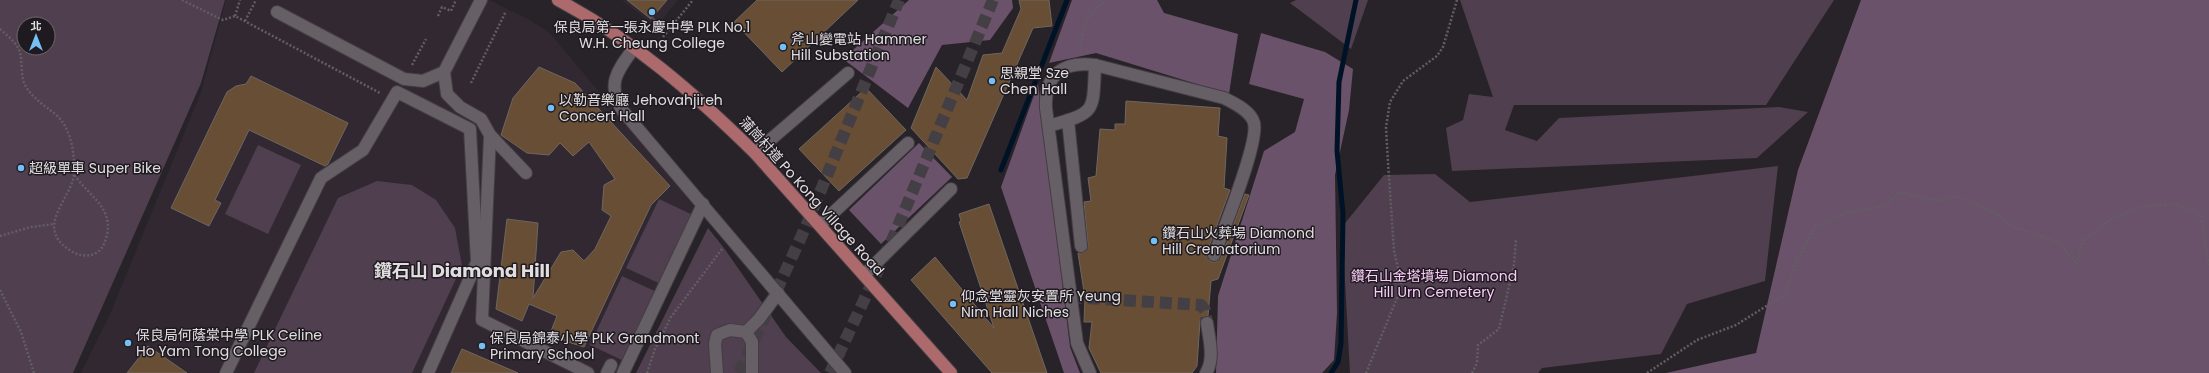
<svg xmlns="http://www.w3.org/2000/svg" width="2209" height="373" font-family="Poppins,'Noto Sans TC',sans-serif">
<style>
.built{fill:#322832}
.green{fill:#4f3f4f;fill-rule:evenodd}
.forest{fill:#6b526b}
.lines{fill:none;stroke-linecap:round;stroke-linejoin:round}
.stream{stroke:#001225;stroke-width:5}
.building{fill:#674e35;stroke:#6e6761}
.minor-tunnel{stroke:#443f44;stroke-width:12;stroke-dasharray:12 6;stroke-linecap:butt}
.highway-tunnel{stroke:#443f44;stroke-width:12;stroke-dasharray:12 6;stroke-linecap:butt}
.minor-casing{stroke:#433e43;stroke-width:14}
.major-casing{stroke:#433e43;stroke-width:14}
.path{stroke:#625e62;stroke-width:2.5;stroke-dasharray:2 2;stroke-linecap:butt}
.minor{stroke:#666066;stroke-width:12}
.major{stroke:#ac6a6c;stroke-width:12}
.poi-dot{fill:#74c0f6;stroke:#1f1a1f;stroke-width:1.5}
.labels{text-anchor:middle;stroke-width:3;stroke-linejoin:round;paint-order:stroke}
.poi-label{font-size:14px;fill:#e1dee1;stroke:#1f1a1f;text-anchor:start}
.street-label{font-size:14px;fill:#e1dee1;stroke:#1f1a1f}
.park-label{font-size:14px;fill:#fccdfc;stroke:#1f1a1f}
.district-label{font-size:18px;font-weight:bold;fill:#e1dee1;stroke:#1f1a1f}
</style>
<rect width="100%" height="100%" fill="#282328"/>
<g class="built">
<path d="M226,0h263l39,19 22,14 144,173 5,12 -73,155h-545l30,-61 90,-220z"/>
<path d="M622,0h56l-22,27z"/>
</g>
<g class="green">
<path d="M0,0h225l-24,83 -128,290h-73zM24,24h24v24h-24z"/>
<path d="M1296,0h72l-17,49 -61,-46z"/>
<path d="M1460,0h374l-68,105h-252l-9,25 32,11 22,-23 220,-11 29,5 -51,46 -305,13 -6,-43 17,-8 6,-26 24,3z"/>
<path d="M258,145l43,20 -33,69 -43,-20z"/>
<path d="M1778,166l-13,115 -78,23 -26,50 -119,14 -4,5h-188l-8,-146 42,-52 51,-1 35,28z"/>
<path d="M377,181l35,4 24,15 19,28 7,38 -50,107h-158l84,-175z"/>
<path d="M659,199l36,17 -32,69 -37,-17z"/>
<path d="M708,228l16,20 62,89 35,36h-185z"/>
<path d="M622,276l37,17 -33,69 -36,-17z"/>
</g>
<g class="forest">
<path d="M909,0h103l1,8 -23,32 -48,5 -34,63 -65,-49z"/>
<path d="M1072,0h85l7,13 74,21 -9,60 -133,-41 -47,10z"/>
<path d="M1861,0h348v373h-543l90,-20 42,-183z"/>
<path d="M1261,33l64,19 28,17 -4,41 -14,65 2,138 -3,47 -12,13h-106l2,-77 46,-145 31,-19 9,-33 -55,-15z"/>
<path d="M1038,84l32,263 10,26h-16l-63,-186z"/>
<path d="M919,143l33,34 -71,67 -32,-34z"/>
</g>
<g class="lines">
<g class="stream">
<path d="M1001,170l66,-170"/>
<path d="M1331,373l7,-11 3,-19 2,-129 -6,-63 2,-69 17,-82"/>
</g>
</g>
<g class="building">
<path d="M627,0h40l-16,19z"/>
<path d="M757,0h101l-76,72 -48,-50z"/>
<path d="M1019,0h30l3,26 -19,2 -66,150 -9,1 -47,-51 25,-61 31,33 16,-45 19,-2 19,-44z"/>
<path d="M539,67l36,16 95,103 -19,19 -67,142 -35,-11 8,-20 -28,-12 -7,17 -26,-12 11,-90 31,4 -5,75 28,-46 12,-2 11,11 11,-12 16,-33 -9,-6 2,-25 11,-6 -26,-37 -16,14 -13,-13 -11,12 -22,-2 -26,-18 12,-37z"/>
<path d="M251,76l97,47 -20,41 -3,2 -76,-36 -34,70 6,3 -12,23 -38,-18 56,-116 9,-6 10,-2z"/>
<path d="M866,88l40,42 -67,61 -40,-42z"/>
<path d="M1126,101l94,7 -2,28 9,2 -3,50 6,2 -23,62v5l4,5h5l5,-4 24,-64 4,1 -31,84 -7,2 -3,35 -5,1 -3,4 -3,45 -5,7h-91l-12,-25 3,-26h-8l1,-24 -7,-45 7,-1 3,-6 -4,-44 7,-1 -3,-23 8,-2 4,-47 15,1v-6h10z"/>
<path d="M989,204l58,169h-55l-81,-93 24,-23 59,71 -35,-106 2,-1 -2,-7z"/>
<path d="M148,346l39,27h-60z"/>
<path d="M462,349l56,24h-67z"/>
</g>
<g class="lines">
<path class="minor-tunnel" d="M1070,297l131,8 4,5 2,13"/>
<g class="highway-tunnel">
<path d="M739,373l68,-149 92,-224"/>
<path d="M830,373l63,-135 100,-238"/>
</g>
<g class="minor-casing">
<g id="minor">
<path d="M277,12l127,67 19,2 21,-9 37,-72"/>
<path d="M634,48c-16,22 -28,35 -12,62l223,263"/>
<path d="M444,72l3,22 13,13 21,12 9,16 36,38"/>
<path d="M1068,120l13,126"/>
<path d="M1049,126c47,-14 44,-12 46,-61"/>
<path d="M490,135l-8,185 106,53"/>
<path d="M755,153l93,-80"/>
<path d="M820,225l88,-82"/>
<path d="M864,275l87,-86"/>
<path d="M746,332l13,-13 19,-26"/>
<path d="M226,373l95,-195 42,-28 34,-58 73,37 7,133 -49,111"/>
<path d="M607,373l4,-8"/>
<path d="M623,373l80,-169"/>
<path d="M717,373l-2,-29 2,-9 13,-5 16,2 6,10v31"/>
<path d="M1090,373l-13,-30 -31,-235c-2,-34 18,-47 49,-43l129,33c10,5 27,13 30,25 5,20 -31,108 -40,132"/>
<path d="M1206,373c9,-15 3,-34 1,-50"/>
</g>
</g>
<g class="major-casing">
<path id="major" d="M558,0c74,39 137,94 197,153l196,220"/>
</g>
<g class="path">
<path d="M182,0l41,20 12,-4 145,77"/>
<path d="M235,16l5,-16"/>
<path d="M438,16l4,-9 9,4 5,-11"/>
<path d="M653,19l15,11"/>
<path d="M245,21l11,-21"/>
<path d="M0,29c9,8 20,16 21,29 1,8 0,19 4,27 7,13 19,20 30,29 16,13 20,39 19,59 -1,25 -40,52 -6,76 8,6 19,9 28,4 7,-4 9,-11 11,-18 6,-29 -20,-40 -33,-61"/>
<path d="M663,37l30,-37"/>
<path d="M1080,52c5,-31 3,-32 27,-52"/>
<path d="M412,65l14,-26"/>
<path d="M471,83l35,-72"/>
<path d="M0,236l31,-9 24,-3"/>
<path d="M0,290l21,42 13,41"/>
<path d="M647,373l8,-24 16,-32 51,-68"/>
<path d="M1366,373l34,-82 1,-10 -7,-30 -6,-89 -2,-35 4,-25 13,-21 34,-25 6,-9 14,-47"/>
<path d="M1472,373l5,-10 1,-18 21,-16 15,-64 2,-26"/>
<path d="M1647,373l50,-33 39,-15 48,-30 13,-34 17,-33 33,-16 40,-6 11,-14 41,9 17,-5 40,17 18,14 44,15 19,22 5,-23 28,-21 31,-14 35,-2 25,11 8,52"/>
</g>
<use href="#minor" class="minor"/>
<use href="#major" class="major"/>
</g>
<g class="poi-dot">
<circle cx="652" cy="12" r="4"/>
<circle cx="783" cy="47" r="4"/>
<circle cx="992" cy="81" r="4"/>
<circle cx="551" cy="108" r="4"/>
<circle cx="21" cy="168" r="4"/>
<circle cx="1154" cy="241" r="4"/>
<circle cx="953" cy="304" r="4"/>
<circle cx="128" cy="343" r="4"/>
<circle cx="482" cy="346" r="4"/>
</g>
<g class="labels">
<g class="poi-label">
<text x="652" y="32" text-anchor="middle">保良局第一張永慶中學 PLK No.1<tspan x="652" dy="16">W.H. Cheung College</tspan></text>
<text x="791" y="44">斧山變電站 Hammer<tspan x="791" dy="16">Hill Substation</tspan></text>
<text x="1000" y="78">思親堂 Sze<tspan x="1000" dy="16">Chen Hall</tspan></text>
<text x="559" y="105">以勒音樂廳 Jehovahjireh<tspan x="559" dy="16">Concert Hall</tspan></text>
<text x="29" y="173">超級單車 Super Bike</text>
<text x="1162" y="238">鑽石山火葬場 Diamond<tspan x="1162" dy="16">Hill Crematorium</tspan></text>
<text x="961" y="301">仰念堂靈灰安置所 Yeung<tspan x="961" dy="16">Nim Hall Niches</tspan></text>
<text x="136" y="340">保良局何蔭棠中學 PLK Celine<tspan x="136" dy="16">Ho Yam Tong College</tspan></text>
<text x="490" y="343">保良局錦泰小學 PLK Grandmont<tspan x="490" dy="16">Primary School</tspan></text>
</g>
<g class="street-label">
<text transform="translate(812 196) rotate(48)" y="5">蒲崗村道 Po Kong Village Road</text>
</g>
<g class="park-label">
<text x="1434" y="281">鑽石山金塔墳場 Diamond<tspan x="1434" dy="16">Hill Urn Cemetery</tspan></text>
</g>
<g class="district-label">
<text x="462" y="277">鑽石山 Diamond Hill</text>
</g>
</g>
<g transform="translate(36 36)"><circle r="19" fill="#1f1a1f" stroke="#6d686d"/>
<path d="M0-3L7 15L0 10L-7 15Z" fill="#74c0f6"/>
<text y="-6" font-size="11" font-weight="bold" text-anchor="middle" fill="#e1dee1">北</text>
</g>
</svg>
